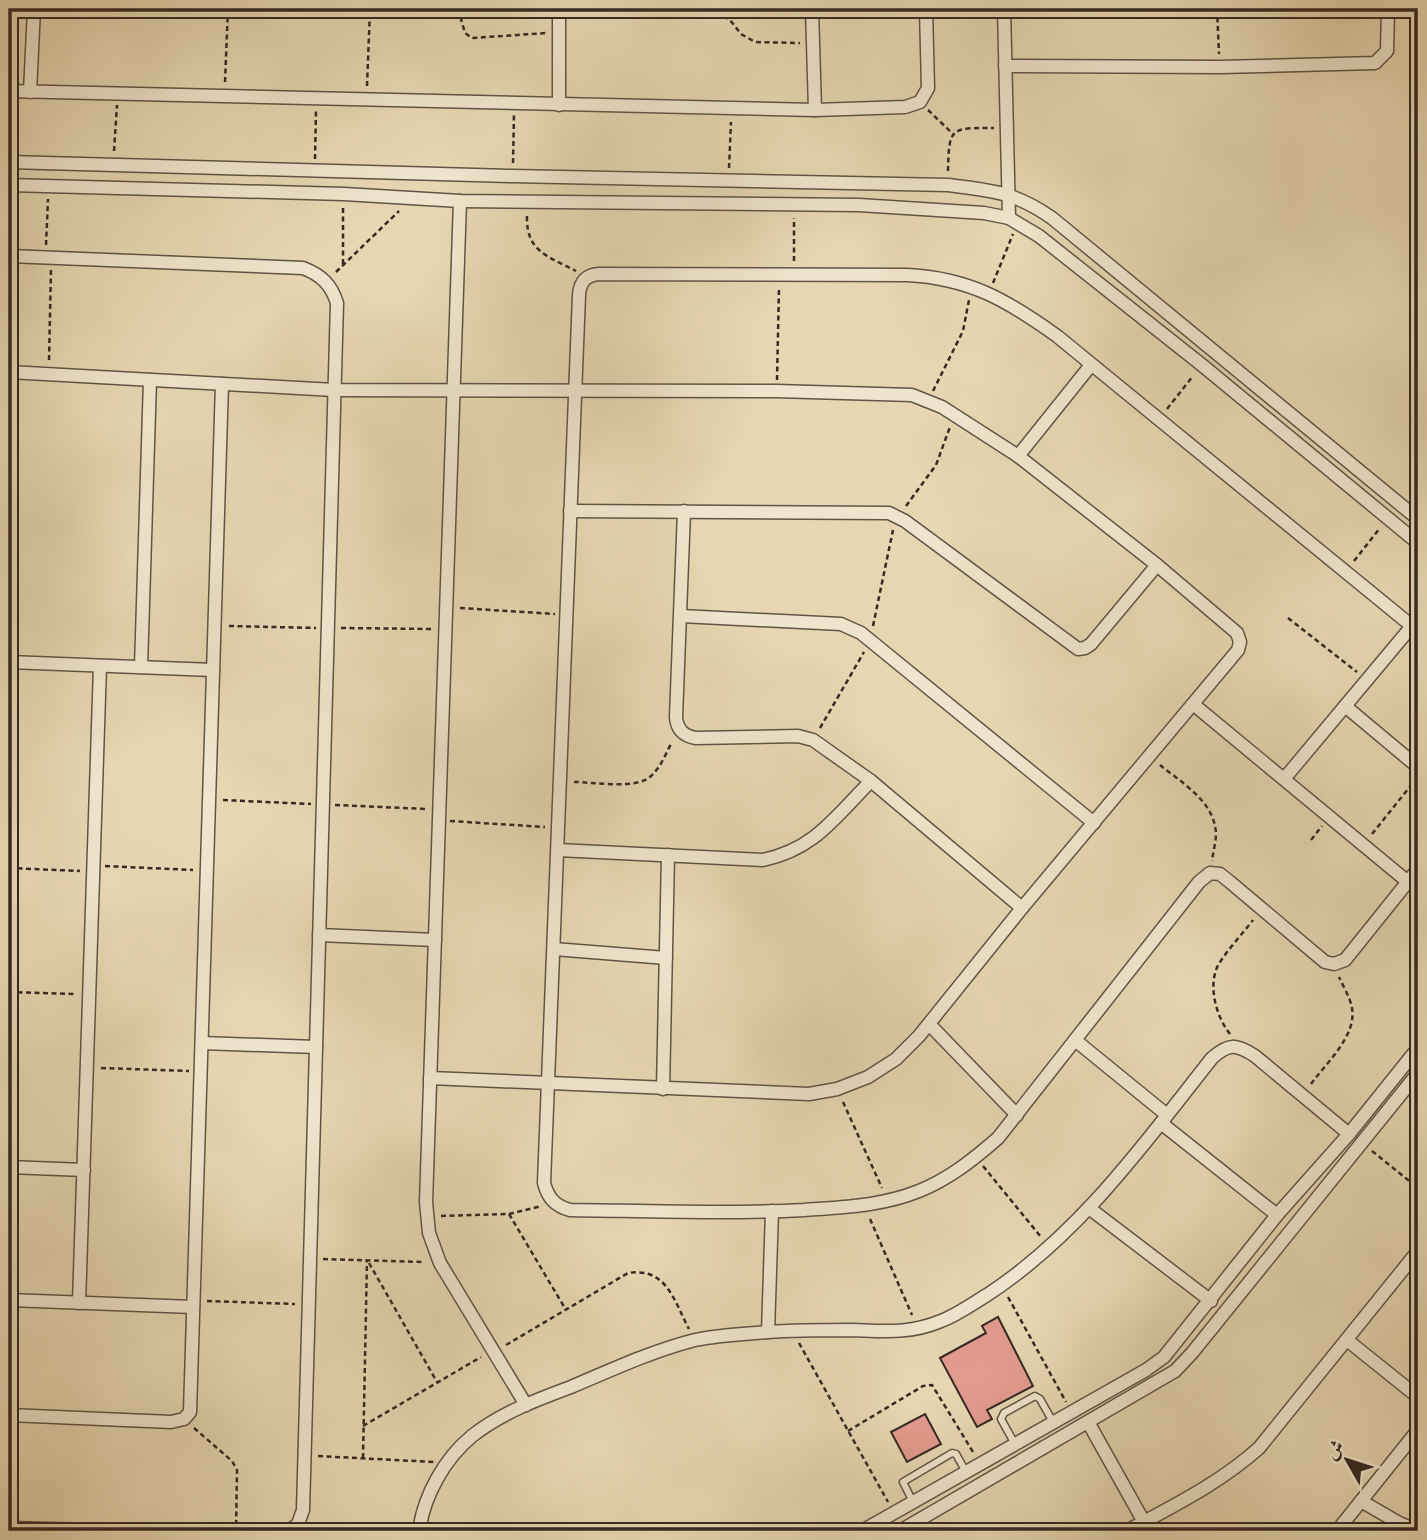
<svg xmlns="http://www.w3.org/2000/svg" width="1427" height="1540" font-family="'Sorts Mill Goudy',Amiri,serif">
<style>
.building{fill:#e29b8d;stroke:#342a22;stroke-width:2}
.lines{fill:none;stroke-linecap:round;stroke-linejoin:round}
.service-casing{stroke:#605546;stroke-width:9}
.minor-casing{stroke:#605546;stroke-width:15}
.path{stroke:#342a22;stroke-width:2.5;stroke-dasharray:5 3.5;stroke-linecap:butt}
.service{stroke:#efe5cc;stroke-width:6}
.minor{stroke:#efe5cc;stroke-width:12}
</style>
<rect width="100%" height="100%" fill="#e6d7b1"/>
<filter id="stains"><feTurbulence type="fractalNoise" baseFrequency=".00286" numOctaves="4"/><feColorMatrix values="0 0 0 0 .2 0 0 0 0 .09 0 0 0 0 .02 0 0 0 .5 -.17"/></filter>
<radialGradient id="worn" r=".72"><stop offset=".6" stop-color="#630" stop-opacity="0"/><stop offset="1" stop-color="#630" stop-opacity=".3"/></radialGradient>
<g class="building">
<path d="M998,1317l35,69 -46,24 5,9 -15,8 -37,-69 46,-25 -4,-7z"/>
<path d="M925,1414l16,30 -34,18 -16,-30z"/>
</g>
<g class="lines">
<g class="service-casing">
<g id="service">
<path d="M1015,1444l-14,-25 3,-6 31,-17 5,3 13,23"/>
<path d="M913,1502l-10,-20 49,-29 4,1 10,18"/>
</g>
</g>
<g class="minor-casing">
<g id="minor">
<path d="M559,9v96"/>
<path d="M812,9l3,101"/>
<path d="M1004,9l5,209"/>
<path d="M1005,66l215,1 155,-4 12,-12 1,-42"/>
<path d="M9,91l806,19 90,-3 15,-5 8,-14 -2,-79"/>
<path d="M30,92l4,-83"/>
<path d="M9,162l503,14 436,9c44,6 65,6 104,33l366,301"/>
<path d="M9,185l335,9 116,7 399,4 125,8 25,5 30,18 163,129 216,178"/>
<path d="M460,201l-34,1001 3,31 11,30 86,142"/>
<path d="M9,256l294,12c18,7 28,16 34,35l-34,1207 -5,14 -9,7"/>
<path d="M9,372l325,18 442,1 136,4 30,12 76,49 139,109 80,68 3,9 -2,8 -216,258 -103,128 -23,23 -28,18 -31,12 -28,5 -379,-16"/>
<path d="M1018,456l73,-91"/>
<path d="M570,511l319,2 16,8 173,128 7,-1 6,-4 66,-79"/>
<path d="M684,511l-8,206c1,13 8,19 20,21l102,-2 15,4 58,41 151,127"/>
<path d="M681,616l160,8 20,9 233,190"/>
<path d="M1418,631l-361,-295c-50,-36 -88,-58 -150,-61l-308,-1c-13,1 -19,8 -20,21l-35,888c4,15 11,23 26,27 78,1 156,4 234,0 40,-3 78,-4 115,-19 30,-12 55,-32 79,-53l201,-256 11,-9 10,1 10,8 95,80 9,2 11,-4 73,-91"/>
<path d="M9,662l204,8"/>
<path d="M141,667l9,-287"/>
<path d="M1193,704l215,178"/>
<path d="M1345,706l73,61"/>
<path d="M1284,779l128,-153"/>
<path d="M558,850l205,10c52,-11 72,-43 108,-79"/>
<path d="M319,935l116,5"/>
<path d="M554,949l112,9"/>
<path d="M929,1024l88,91"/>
<path d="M1075,1040l92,75"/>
<path d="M202,1043l114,4"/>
<path d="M663,1089l5,-234"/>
<path d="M1161,1123l116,92"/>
<path d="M9,1167l75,3"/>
<path d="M1089,1208l122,93"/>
<path d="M9,1300l184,7"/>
<path d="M79,1303l21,-637"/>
<path d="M768,1332l4,-121"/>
<path d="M1347,1340l71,57"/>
<path d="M9,1415l162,7 13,-3 6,-7 32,-1028"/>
<path d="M1088,1422l56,100"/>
<path d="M1361,1501l38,22 19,8"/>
<path d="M9,1528l126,3"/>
<path d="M419,1531c5,-35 25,-72 53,-95 29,-23 64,-36 99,-49 40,-17 81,-36 124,-47 23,-5 49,-6 73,-8 28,-2 57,-2 85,-2 32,1 57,4 88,-9 16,-6 31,-17 46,-26 92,-60 158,-152 225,-237 17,-15 24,-14 43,-2l94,78"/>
<path d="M862,1531l284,-161 18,-13 113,-142 72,-81 69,-86"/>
<path d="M900,1531l275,-160 17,-18 226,-280"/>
<path d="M1127,1531c46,-25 93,-48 132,-83l159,-197"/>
<path d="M1337,1531l81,-101"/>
</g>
</g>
<g class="path">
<path d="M458,9l7,24 7,5 75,-5"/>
<path d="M623,9l89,1 18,10 11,14 14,8 45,1"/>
<path d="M1217,9l2,45"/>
<path d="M225,82l3,-73"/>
<path d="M367,86l3,-77"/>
<path d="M928,110l25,24"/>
<path d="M114,151l3,-46"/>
<path d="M315,159l1,-49"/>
<path d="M513,163l1,-49"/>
<path d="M729,168l2,-46"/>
<path d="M948,171c1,-44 2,-43 46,-43"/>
<path d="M527,216c-1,36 21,40 49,55"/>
<path d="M46,245l2,-46"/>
<path d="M794,261v-43"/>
<path d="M343,264v-57"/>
<path d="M336,272l63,-61"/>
<path d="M993,283l20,-49"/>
<path d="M49,360l2,-91"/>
<path d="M777,380l2,-92"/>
<path d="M933,391l30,-60 6,-31"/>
<path d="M1167,409l26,-33"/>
<path d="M906,506l30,-41 14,-38"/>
<path d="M1354,561l26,-33"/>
<path d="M460,608l95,6"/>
<path d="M1288,618l69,54"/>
<path d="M229,626l87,2"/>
<path d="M873,626l20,-96"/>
<path d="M341,628l91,1"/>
<path d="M820,728l44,-76"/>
<path d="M1160,765c22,18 54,36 56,68 0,9 -3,19 -4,28"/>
<path d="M574,782c20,0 63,8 77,-6 10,-9 15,-23 21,-34"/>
<path d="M223,800l88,4"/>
<path d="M335,805l91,4"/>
<path d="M450,821l95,6"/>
<path d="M1372,834l44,-55"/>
<path d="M1311,840l11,-14"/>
<path d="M105,866l88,4"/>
<path d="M9,868l71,3"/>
<path d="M9,992l67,2"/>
<path d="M1230,1034c-13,-16 -21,-44 -14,-64 4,-12 28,-38 37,-50"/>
<path d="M101,1068l88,3"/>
<path d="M1311,1084c15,-21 46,-48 41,-76 -2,-11 -9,-22 -13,-31"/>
<path d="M843,1102l39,86"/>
<path d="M1372,1151l46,37"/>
<path d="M983,1166l58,71"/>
<path d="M509,1214l57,96"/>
<path d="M441,1216l68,-2 33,-8"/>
<path d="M870,1219l42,96"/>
<path d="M323,1259l102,3"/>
<path d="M369,1263l68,119"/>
<path d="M1008,1297l58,105"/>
<path d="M207,1301l88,3"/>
<path d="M799,1343l89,159"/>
<path d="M506,1345l122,-72c39,-6 46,28 61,56"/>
<path d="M363,1426l118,-69"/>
<path d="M194,1428l38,33 5,9 -1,61"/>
<path d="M848,1431l75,-45 9,-1 41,67"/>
<path d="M318,1456l116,6"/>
<path d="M363,1458l4,-198"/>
</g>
<use href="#service" class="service"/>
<use href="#minor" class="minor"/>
</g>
<rect width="1427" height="1540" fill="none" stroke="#e6d7b1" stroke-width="35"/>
<rect x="10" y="10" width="1406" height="1519" fill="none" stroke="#342a22" stroke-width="3.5"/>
<rect x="18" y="18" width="1392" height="1505" fill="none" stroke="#342a22" stroke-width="2"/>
<g transform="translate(1347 1460) rotate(309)" stroke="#efe5cc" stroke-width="5" paint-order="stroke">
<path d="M0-5L12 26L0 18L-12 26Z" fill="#342a22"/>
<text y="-10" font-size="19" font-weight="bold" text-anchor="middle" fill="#342a22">ش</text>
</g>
<rect width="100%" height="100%" filter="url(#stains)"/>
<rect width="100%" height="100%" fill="url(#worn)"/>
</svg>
